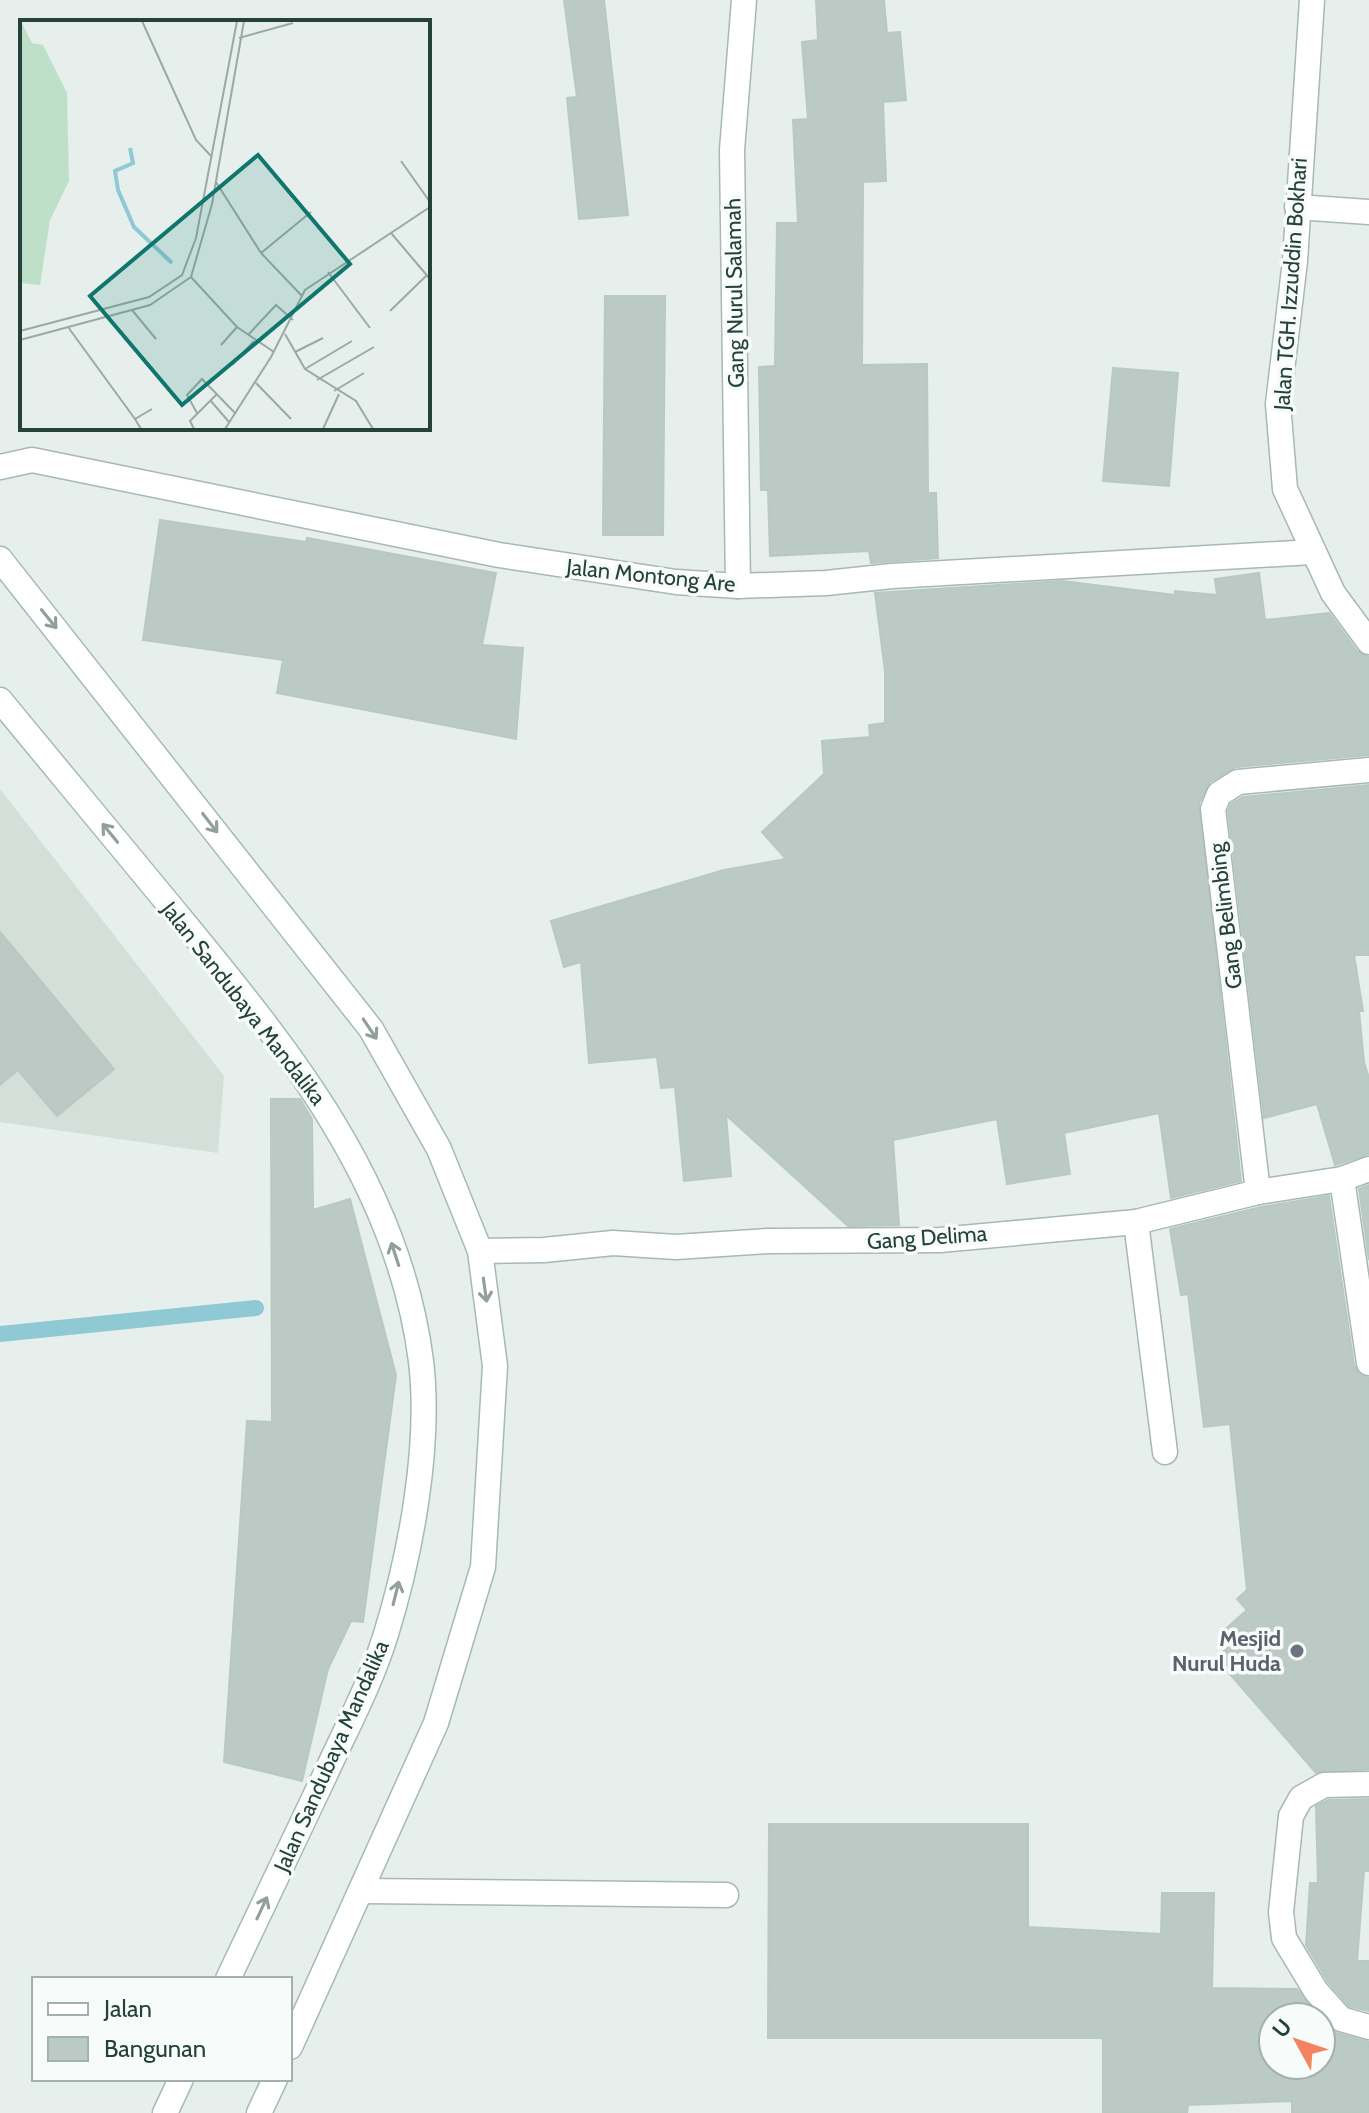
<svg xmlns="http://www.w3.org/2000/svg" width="1369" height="2113" font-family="Cabin,sans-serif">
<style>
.built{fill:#d4dfda}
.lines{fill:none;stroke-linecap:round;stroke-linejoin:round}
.stream{stroke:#8ec9d4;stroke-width:16}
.building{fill:#bbcac4;stroke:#b8c9c2;stroke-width:2}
.service-casing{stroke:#a8b8b2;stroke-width:27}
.minor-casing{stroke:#a8b8b2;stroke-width:27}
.tertiary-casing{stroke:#a8b8b2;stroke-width:27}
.secondary-casing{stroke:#a4bbb3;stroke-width:27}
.service{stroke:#fff;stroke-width:24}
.minor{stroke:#fff;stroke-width:24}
.tertiary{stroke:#fff;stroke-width:24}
.secondary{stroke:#fff;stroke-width:24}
.oneway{stroke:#92a09c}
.worship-dot{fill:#6b7280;stroke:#f7fbf9;stroke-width:3}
.labels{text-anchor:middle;stroke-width:7;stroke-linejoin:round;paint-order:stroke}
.street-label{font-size:22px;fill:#24423a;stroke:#f7fbf9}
.worship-label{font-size:22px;font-weight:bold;fill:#5b616d;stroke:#f7fbf9;text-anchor:end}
.inset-river{fill:none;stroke:#8ec9d4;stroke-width:4}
.inset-road{fill:none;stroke:#98aaa4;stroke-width:2}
.view{fill:#0f766e;fill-opacity:0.15;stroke:#0f766e;stroke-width:4}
.inset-edge{fill:none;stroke:#24423a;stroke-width:4}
</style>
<rect width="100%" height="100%" fill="#e6efeb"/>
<path class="built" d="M0,789l224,287 -6,77 -218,-31z"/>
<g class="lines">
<path class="stream" d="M0,1334l256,-26"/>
</g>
<g class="building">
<path d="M564,0h40l24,215 -49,4 -12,-121 10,-1z"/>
<path d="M816,0h68l3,33 13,-1 6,68 -23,2 3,79 -23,1 -1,183 65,-1 1,129h8l2,65 -67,5 -2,-12 -99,5 -2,-66h-7l-2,-123 16,-1 2,-143h21l-5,-103 15,-1 -6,-77 16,-2z"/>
<path d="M605,296h60l-2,239h-60z"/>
<path d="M1113,368l65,5 -9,113 -66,-5z"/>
<path d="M160,520l146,22 1,-4 189,35 -14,72 41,3 -7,91 -239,-46 6,-33 -140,-20z"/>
<path d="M1259,573l6,47 64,-7 28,38 12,6v98l-133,12 -26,15 -11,21 42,378 -70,17 -12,-85 -95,20 6,41 -63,10 -10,-65 -104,21 6,85 -51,1 -122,-111 5,61 -47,5 -9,-94 -14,1 -4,-31 -68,6 -8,-101 -17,5 -13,-46 173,-51 62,-11 -24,-27 62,-58 -2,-33 48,-4 -1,-12 16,-2v-52l-10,-78 187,-12 113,14v-4l42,4 -2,-16z"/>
<path d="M1369,785v170h-15l9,56h-4l5,51 5,16v76l-34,11 -18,-61 -53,14 -36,-307 3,-7 12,-7z"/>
<path d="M0,932l114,137 -57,47 -39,-46 -18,15z"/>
<path d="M271,1099h29l12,20 1,91 37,-11 46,176 -33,247 -12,-1 -23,48 -26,112 -78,-19 23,-341 25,1z"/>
<path d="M1369,1185v75l-10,-71z"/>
<path d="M1329,1196l25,169 4,8 11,5v391l-53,4 -100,-115 17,-15 -11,-11 25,-22 -10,-11 10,-9 -17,-166 -26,3 -16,-133 -7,1 -11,-66 91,-22z"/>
<path d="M1369,1799v72h-5l-7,90h12v50l-20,-5 -21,-24 -22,-37 4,-62h8l-2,-77 12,-6z"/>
<path d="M769,1824h259v103l133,7 1,-41h52l-2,95 85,1 22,28h-46v48h48v-46l15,14 33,9v71h-77v-12l-104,4 -1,8h-84v-75h-335z"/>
</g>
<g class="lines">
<g class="service-casing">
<path id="service" d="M363,1891l363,4"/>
</g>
<g class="minor-casing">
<g id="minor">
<path d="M1297,207l72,5"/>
<path d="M0,467l32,-7 467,95 177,27 62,4 88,-3 66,-7 421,-24"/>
<path d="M738,586l-6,-436 12,-150"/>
<path d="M1342,1179l27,184"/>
<path d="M1258,1192l-45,-383 6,-15 19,-12 131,-12"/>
<path d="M1136,1222l29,230"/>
<path d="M480,1251l64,-1 69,-7 63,4 92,-6 172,-1 196,-18 122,-30 84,-13 27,-10"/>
<path d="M1369,1784l-45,1 -23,13 -10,18 -10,96 3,26 32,53 25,28 28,8"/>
</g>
</g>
<g class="tertiary-casing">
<path id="tertiary" d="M1312,0l-17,261 -17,143 7,85 48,104 36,49"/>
</g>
<g class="secondary-casing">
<g id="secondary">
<path d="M0,559l371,470 68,120 41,102 15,115 -12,201 -47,156 -146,324"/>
<path d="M0,700c59,71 117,142 176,213 111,135 222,268 245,448 10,84 -10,192 -35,273 -15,49 -40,95 -61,141 -32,68 -65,136 -97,204"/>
<path d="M165,2113l16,-34"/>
<path d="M259,2113l16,-34"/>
</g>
</g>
<use href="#service" class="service"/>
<use href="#minor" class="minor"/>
<use href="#tertiary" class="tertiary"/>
<use href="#secondary" class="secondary"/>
</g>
<defs><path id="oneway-shaft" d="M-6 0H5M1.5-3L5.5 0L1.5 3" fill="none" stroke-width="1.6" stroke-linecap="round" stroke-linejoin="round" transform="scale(2)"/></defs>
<g class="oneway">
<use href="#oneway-shaft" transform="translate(49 619) rotate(51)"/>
<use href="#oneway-shaft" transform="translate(210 823) rotate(52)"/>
<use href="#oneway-shaft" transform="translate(110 833) rotate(-129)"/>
<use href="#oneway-shaft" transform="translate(370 1029) rotate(56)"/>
<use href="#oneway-shaft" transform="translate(395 1254) rotate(-108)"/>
<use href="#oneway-shaft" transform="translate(485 1290) rotate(82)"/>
<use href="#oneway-shaft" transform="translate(396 1593) rotate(-76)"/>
<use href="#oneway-shaft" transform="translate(262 1908) rotate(-65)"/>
</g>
<circle class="worship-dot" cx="1297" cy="1651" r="8"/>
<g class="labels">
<g class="street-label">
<text transform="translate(1290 284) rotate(-86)" y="8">Jalan TGH. Izzuddin Bokhari</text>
<text transform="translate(734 293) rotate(-91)" y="8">Gang Nurul Salamah</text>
<text transform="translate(651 575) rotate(6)" y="8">Jalan Montong Are</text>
<text transform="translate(1225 916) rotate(-97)" y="8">Gang Belimbing</text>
<text transform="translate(244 1003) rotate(52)" y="8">Jalan Sandubaya Mandalika</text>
<text transform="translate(927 1237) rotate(-4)" y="8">Gang Delima</text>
<text transform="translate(331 1756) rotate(-66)" y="8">Jalan Sandubaya Mandalika</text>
</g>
<g class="worship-label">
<text x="1281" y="1646">Mesjid<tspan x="1281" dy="25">Nurul Huda</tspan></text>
</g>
</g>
<g transform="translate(20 20)">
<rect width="410" height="410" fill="#e6efeb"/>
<path d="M1,1l11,22 11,2 24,48 2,88 -19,39 -10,65 -20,-2z" fill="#bfe0c8"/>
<path class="inset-river" d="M110,128l3,15 -18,8 3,19 16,37 38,36"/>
<path class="inset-road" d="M122,1l54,119 15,16M219,18l54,-15M381,141l29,41M196,162l45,71 41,43M371,213l39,46M241,233l50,-41M308,252l42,56M171,257l46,50 37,25M112,290l24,29M370,291l37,-36M48,307l67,92M0,311l129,-34 33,-22 14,-37 41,-217M265,314l20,35 51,32 17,28M228,315l28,-30 17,15M0,320l130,-35 41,-28 21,-73 32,-183M201,325l16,-18M275,332l28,-14M212,345l22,-24M285,349l47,-28M297,360l57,-33M236,363l35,36M314,371l30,-18M190,380l19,22M177,393l-10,-18 15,-16 34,35M121,409l-6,-10 17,-10M174,409l-4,-8 27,-27M205,409l46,-72 34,-67 125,-83M303,409l16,-35"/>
<path class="view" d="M238,135l92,109 -168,141 -92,-109z"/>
<rect width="410" height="410" class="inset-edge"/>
</g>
<rect x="32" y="1977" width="260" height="104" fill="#f7fbf9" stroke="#a3b1ad" stroke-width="2"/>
<rect x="48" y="2003" width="40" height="12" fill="#ffffff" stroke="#a3b1ad" stroke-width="2"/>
<text x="104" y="2017" font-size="24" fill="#24423a">Jalan</text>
<rect x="48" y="2037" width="40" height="24" fill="#bbcac4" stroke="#a3b1ad" stroke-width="2"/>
<text x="104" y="2057" font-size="24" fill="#24423a">Bangunan</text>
<g transform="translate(1297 2041) rotate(310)"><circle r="38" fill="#f7fbf9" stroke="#a3b1ad" stroke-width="2"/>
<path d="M0-6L14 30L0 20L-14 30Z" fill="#f4845f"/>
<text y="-12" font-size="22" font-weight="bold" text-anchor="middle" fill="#24423a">U</text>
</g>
</svg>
